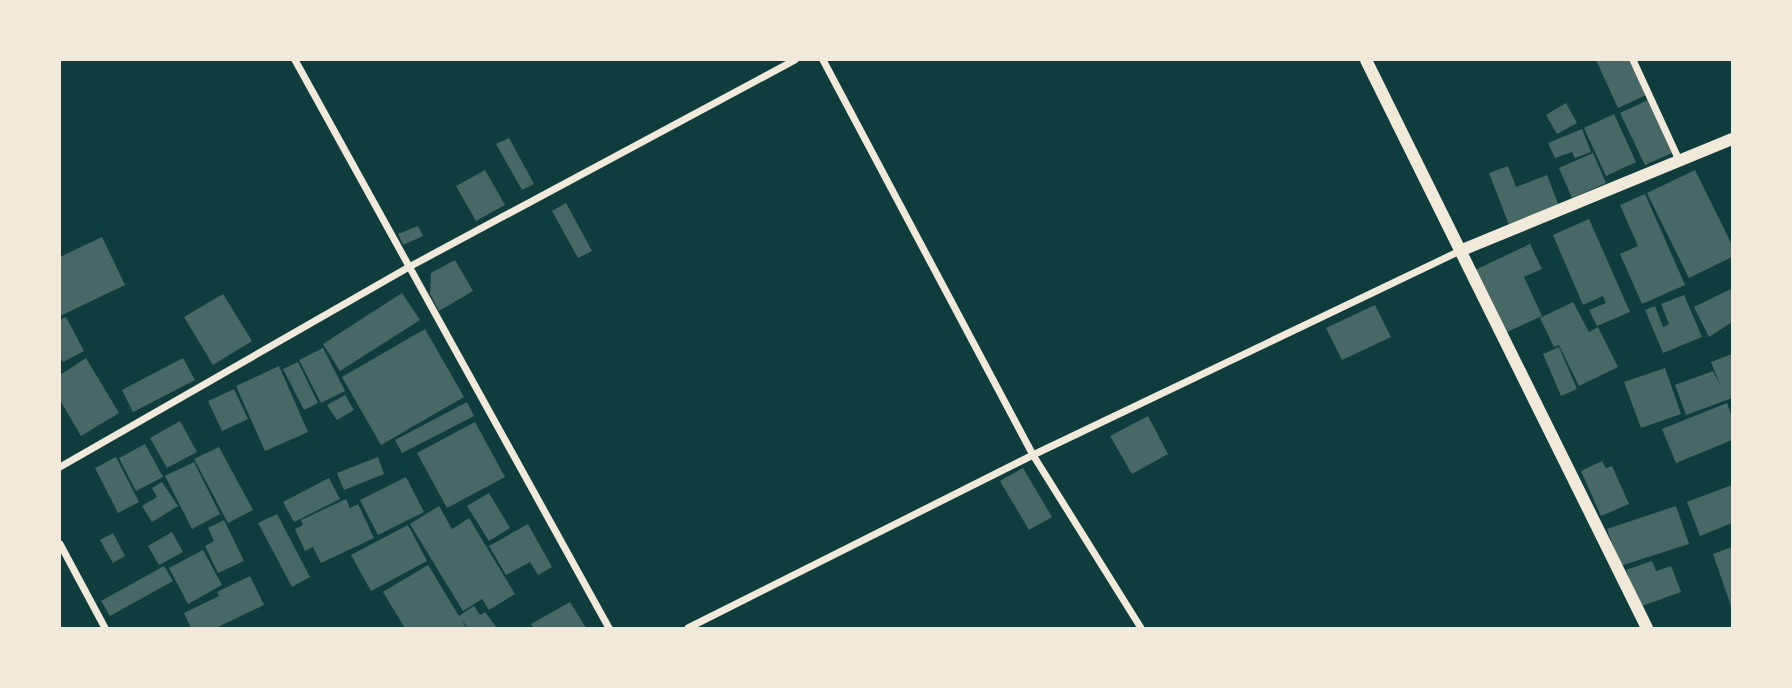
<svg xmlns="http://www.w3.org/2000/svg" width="1792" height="688" font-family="'Golos Text',sans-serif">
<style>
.building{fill:#486865}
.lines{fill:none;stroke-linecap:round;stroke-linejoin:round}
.minor{stroke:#f1e9da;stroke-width:7}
.tertiary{stroke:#f1e9da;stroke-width:12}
</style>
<rect width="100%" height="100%" fill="#0f3d3e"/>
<g class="building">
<path d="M1596,60h33l17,35 -28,13z"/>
<path d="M1648,100l24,53 -27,12 -25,-52z"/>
<path d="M1566,103l11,20 -20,11 -11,-19z"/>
<path d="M1614,114l22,48 -30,14 -22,-48z"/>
<path d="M1582,129l9,23 -16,6 -3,-6 -17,6 -7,-15z"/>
<path d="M509,138l25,46 -12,6 -26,-46z"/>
<path d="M1593,153l13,30 -34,15 -13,-30z"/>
<path d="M1508,166l8,21 31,-12 12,31 -50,19 -20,-52z"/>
<path d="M485,170l20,35 -29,16 -20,-35z"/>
<path d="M1695,170l37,75v12l-43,21 -42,-85z"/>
<path d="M1645,194l40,91 -43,19 -22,-50 18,-8 -18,-41z"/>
<path d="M566,203l26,48 -14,7 -26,-47z"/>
<path d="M1589,219l41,93 -33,14 -8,-16 17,-7 -3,-7 -20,9 -30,-70z"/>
<path d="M418,226l5,10 -20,9 -5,-11z"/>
<path d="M102,237l23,48 -65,31v-59z"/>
<path d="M1530,244l12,25 -18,8 18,39 -37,17 -30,-63z"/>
<path d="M455,260l18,31 -34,20 -9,-17 1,-21z"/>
<path d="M1731,289l1,33 -23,15 -15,-30z"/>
<path d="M402,293l18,27 -80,51 -17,-27z"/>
<path d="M223,294l29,47 -39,24 -29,-48z"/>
<path d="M1684,295l18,42 -39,16 -18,-43 10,-4 8,21 6,-3 -8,-20z"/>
<path d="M1573,302l16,30 9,-5 20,40 -39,19 -20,-41 -5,2 -14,-29z"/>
<path d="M1375,305l16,32 -49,23 -16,-32z"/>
<path d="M66,317l18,34 -21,11 -3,-5v-37z"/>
<path d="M425,329l39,68 -83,48 -39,-68z"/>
<path d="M1559,347l18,42 -16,7 -18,-42z"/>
<path d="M323,348l22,43 -24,12 -22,-43z"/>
<path d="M1732,354v44l-46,17 -11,-30 38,-14 8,16 -10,-25z"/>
<path d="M86,358l33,55 -38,23 -21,-36v-25z"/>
<path d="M183,358l12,22 -62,32 -11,-22z"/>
<path d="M298,362l20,41 -14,7 -21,-41z"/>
<path d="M279,366l29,66 -43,19 -29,-65z"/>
<path d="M1665,368l16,46 -40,14 -17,-46z"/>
<path d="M234,389l14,30 -26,12 -14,-30z"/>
<path d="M345,395l9,15 -17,10 -10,-15z"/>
<path d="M467,402l7,14 -72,37 -7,-13z"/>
<path d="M1727,403l5,14v23l-56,23 -14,-34z"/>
<path d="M1148,416l20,38 -36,20 -22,-38z"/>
<path d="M180,421l17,31 -30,16 -17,-30z"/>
<path d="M475,422l30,55 -58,31 -30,-55z"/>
<path d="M145,444l18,33 -27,14 -17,-33z"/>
<path d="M219,447l34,63 -25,13 -34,-64z"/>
<path d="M116,457l23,45 -21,11 -23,-45z"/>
<path d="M378,457l6,17 -40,16 -7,-17z"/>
<path d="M1602,461l4,7 6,-2 17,38 -28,12 -20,-45z"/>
<path d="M194,462l26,52 -28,15 -27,-53z"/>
<path d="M1023,468l29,49 -23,13 -29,-49z"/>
<path d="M406,477l18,35 -46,23 -18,-35z"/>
<path d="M329,478l11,21 -46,23 -11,-20z"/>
<path d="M162,482l16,24 -26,16 -10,-16 15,-9 -5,-9z"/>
<path d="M1732,485v38l-32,13 -13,-34z"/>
<path d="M489,493l21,35 -21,13 -22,-35z"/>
<path d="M346,499l4,9 8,-4 16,34 -53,25 -8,-16 -8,4 -10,-22 8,-4 -2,-5z"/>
<path d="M439,506l13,23 17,-11 46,76 -26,16 -7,-11 -19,12 -53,-87z"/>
<path d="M1676,506l13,38 -69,22 -13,-37z"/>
<path d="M277,514l33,63 -18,10 -34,-64z"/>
<path d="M224,520l20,41 -26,12 -13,-27 9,-5 -6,-13z"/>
<path d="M528,524l24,43 -14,8 -8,-13 -24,13 -17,-29z"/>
<path d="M408,525l19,36 -56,30 -20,-36z"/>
<path d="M172,532l11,20 -24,13 -11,-19z"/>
<path d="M113,533l12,23 -12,7 -13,-23z"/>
<path d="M1732,547v62l-19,-55z"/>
<path d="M203,550l19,35 -34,19 -19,-36z"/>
<path d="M1652,561l4,10 15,-5 10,26 -42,15 -13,-37z"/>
<path d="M428,565l31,51 15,-10 6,9 5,-3 12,16h-29l-6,-8 4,8h-61l-22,-36z"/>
<path d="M164,566l9,15 -63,35 -9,-15z"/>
<path d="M250,576l14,29 -48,23h-25l-7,-15 35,-17 -2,-4z"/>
<path d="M570,602l16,26h-52l-3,-4z"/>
</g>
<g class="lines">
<g class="minor">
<path d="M295,60l314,568"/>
<path d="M823,60l210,395 108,173"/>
<path d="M1633,60l46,100"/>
<path d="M60,467l349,-200 386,-207"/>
<path d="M60,544l45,84"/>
<path d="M688,628l345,-173 429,-205"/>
</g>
<g class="tertiary">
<path d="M1366,60l281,568"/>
<path d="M1462,250l270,-111"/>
</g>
</g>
<rect width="1792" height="688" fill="none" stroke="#f1e9da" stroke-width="122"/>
</svg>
